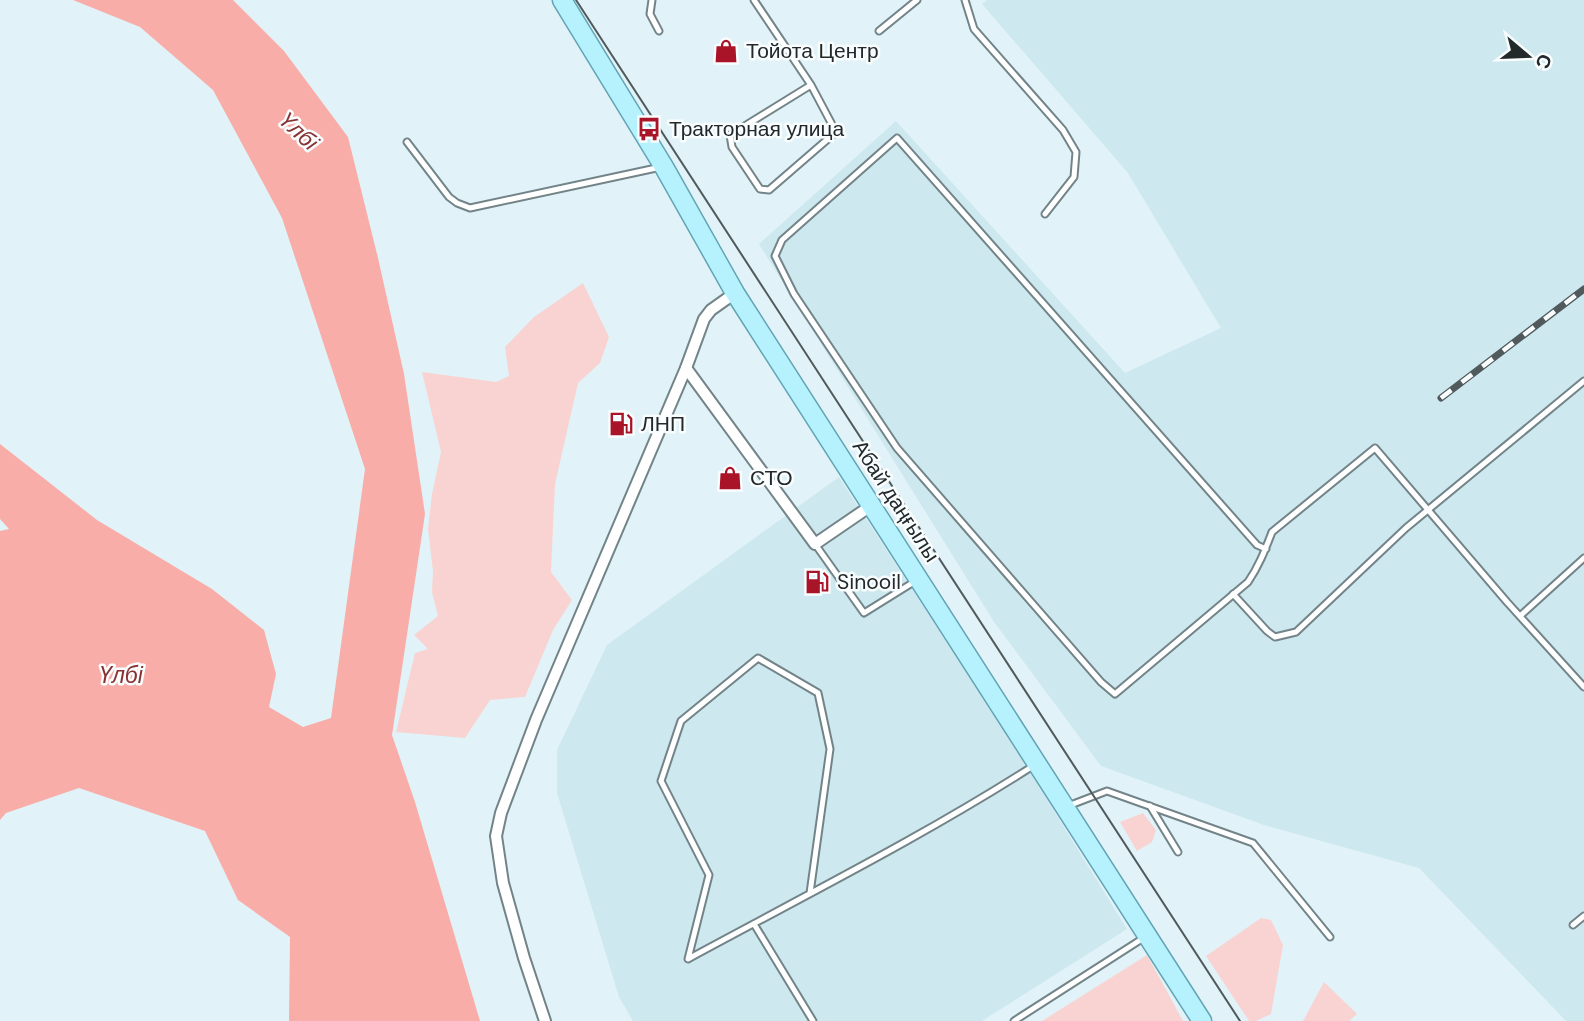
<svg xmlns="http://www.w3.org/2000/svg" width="1584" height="1021" font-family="'DM Sans',sans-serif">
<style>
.built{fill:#cde8ef}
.green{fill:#f9d3d1}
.water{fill:#f8ada9}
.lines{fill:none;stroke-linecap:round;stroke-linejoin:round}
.service-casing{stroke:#738488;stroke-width:9}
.minor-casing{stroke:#738488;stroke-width:14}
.primary-casing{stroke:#63a4b4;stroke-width:21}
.service{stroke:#fff;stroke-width:5}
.minor{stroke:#fff;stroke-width:10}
.primary{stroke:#b6f1fe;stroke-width:18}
.tram{stroke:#505a5c;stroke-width:2}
.rail-casing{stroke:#505a5c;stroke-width:7}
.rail{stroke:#fafdfe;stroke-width:4.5;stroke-dasharray:13;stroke-linecap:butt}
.labels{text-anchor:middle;stroke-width:5;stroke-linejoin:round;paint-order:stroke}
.poi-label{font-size:21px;fill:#22292b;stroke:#fafdfe;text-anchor:start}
.street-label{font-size:21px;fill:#22292b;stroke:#fafdfe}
.water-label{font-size:23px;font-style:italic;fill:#893233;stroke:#fafdfe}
</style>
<rect width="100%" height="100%" fill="#e1f3f8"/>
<g class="built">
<path d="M987,0h597v1021h-18l-147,-153 -155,-43 -163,-59 -107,-144 -235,-378 137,-123 229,252 96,-45 -93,-155 -146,-169z"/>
<path d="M839,477l170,261 118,191 -145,92h-349l-14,-24 -62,-204v-43l50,-105z"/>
</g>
<g class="green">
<path d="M583,283l26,54 -9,26 -22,20 -23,101 -4,88 21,28 -19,30 -28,67 -35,3 -25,38 -69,-6 19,-79 13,-4 -14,-14 24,-19 -6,-24 1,-20 -5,-43 4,-35 9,-42 -19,-80 74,10 13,-6 -4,-29 29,-30z"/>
<path d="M1143,813l13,17 -4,12 -15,9 -17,-29z"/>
<path d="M1261,918l10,2 12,25 -12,69 -15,7h-7l-43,-65z"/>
<path d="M1147,955l36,66h-141z"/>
<path d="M1324,982l33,32 -8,7h-46z"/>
</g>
<path class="water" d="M73,0h160l51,51 64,86 30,121 26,116 21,140 -33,221 23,67 65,219h-191l1,-84 -52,-37 -33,-69 -126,-43 -73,25 -6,7v-289l9,-2 -9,-10v-75l97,76 115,69 52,41 12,44 -7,33 34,20 28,-9 34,-249 -83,-251 -69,-128 -73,-63z"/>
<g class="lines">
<g class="service-casing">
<g id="service">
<path d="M652,0l-2,14 9,17"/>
<path d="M754,0l57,85 25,47 -67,58 -9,-1 -28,-42 -2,-12 81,-50"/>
<path d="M965,0l9,29 89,101 13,22 -2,25 -29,37"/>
<path d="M879,31l38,-31"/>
<path d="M407,142l42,55 8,6 13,5 191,-41"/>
<path d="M815,544l49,69 53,-33"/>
<path d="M1266,549l-9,-4 -360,-407 -115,102 -7,16 19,38 103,154 204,234 14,12 133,-112c11,-16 17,-32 24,-50l103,-84 132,154 77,85"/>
<path d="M1233,594l34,37 8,6 21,-5 110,-104 178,-147"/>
<path d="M1520,616l64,-58"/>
<path d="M1068,806l39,-15 146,52 77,94"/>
<path d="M1150,806l28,46"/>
<path d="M810,893l20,-144 -12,-56 -60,-35 -77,63 -20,60 48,94 -21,84c116,-63 234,-122 345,-193"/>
<path d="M754,924l59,97"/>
<path d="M1573,925l11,-9"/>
<path d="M1014,1021l131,-84"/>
</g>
</g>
<g class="minor-casing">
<g id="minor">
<path d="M686,368l129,176 57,-39"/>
<path d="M545,1021l-21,-63 -21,-75 -7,-47 5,-23 35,-93 150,-352 18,-49 7,-9 24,-17"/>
</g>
</g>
<g class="primary-casing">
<path id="primary" d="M562,0l102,167 71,126 467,728"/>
</g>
<use href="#service" class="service"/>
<use href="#minor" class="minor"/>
<use href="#primary" class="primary"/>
<path class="tram" d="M576,0l664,1021"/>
<g class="rail-casing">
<path id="rail" d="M1441,398l143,-109"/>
</g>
<use href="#rail" class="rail"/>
</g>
<defs>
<g id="shop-bare" transform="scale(1.89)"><path d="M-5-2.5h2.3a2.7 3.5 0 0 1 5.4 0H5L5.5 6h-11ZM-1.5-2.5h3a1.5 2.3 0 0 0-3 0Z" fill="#aa1428" stroke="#fafdfe" stroke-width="2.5" paint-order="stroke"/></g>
<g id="bus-bare" transform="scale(1.89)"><path d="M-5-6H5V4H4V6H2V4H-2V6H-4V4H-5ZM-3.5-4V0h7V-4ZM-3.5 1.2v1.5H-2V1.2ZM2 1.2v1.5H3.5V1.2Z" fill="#aa1428" stroke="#fafdfe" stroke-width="2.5" paint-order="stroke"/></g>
<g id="fuel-bare" transform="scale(1.89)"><path d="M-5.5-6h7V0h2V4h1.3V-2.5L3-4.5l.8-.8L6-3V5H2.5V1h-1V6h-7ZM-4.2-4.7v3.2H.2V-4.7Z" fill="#aa1428" stroke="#fafdfe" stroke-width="2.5" paint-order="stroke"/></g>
</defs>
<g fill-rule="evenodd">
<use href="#shop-bare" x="726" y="51"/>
<use href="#bus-bare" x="649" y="129"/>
<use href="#fuel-bare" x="621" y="424"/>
<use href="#shop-bare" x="730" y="478"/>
<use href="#fuel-bare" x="817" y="582"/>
</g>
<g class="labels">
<g class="poi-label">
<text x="746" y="58">Тойота Центр</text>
<text x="669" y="136">Тракторная улица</text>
<text x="641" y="431">ЛНП</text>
<text x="750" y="485">СТО</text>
<text x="837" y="589">Sinooil</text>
</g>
<g class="street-label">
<text transform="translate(896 501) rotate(57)" y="7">Абай даңғылы</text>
</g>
<g class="water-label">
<text transform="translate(299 131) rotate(43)" y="8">Үлбі</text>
<text x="121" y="683">Үлбі</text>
</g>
</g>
<g transform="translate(1528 56) rotate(109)" stroke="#fafdfe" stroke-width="5" paint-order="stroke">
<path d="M0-5L12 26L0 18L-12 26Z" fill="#22292b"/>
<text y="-10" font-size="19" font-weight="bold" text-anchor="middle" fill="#22292b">С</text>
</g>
</svg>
